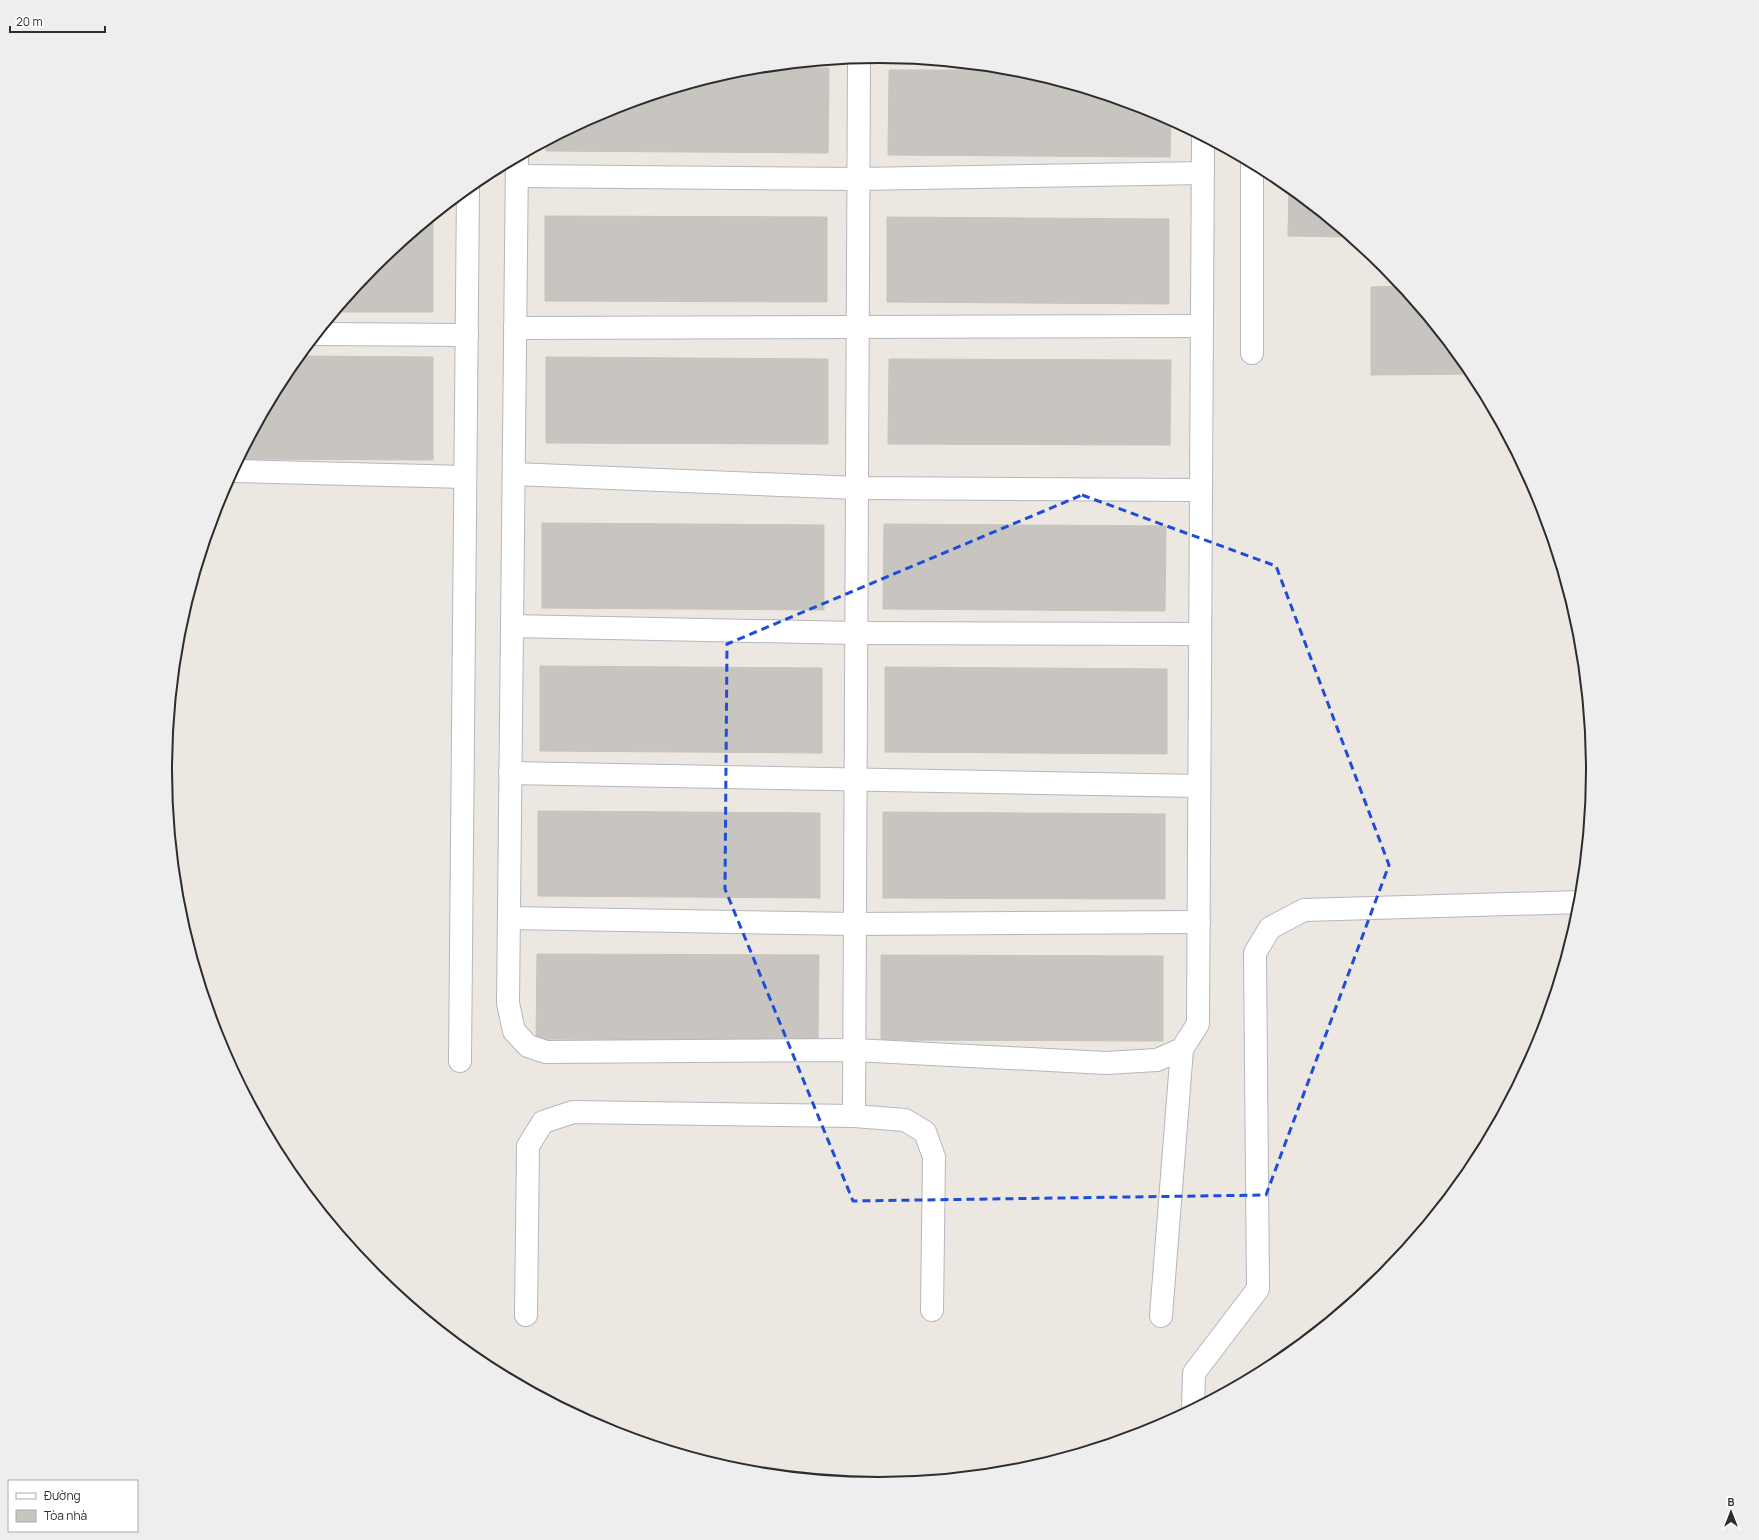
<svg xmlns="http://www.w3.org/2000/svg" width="1759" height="1540" font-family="Manrope,sans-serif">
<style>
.building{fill:#c8c4c0;stroke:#c8c3ba}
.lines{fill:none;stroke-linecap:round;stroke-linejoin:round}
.minor-casing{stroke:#b4b7bf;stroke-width:24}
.minor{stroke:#fff;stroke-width:22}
.marked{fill:none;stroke:#1d4ed8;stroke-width:3;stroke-dasharray:8 5;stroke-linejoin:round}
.rim{fill:none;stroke:#2d2d2d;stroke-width:2}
</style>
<rect width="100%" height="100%" fill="#ede7e1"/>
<g class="building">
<path d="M761,68h68l-1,85 -282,-2 1,-9 59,-32 134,-40z"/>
<path d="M889,70h132l132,40 18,10 -1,37 -282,-2z"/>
<path d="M1289,187l61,50 -62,-1z"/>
<path d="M545,216l282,1v85l-282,-1z"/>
<path d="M433,217v95h-97l39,-47z"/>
<path d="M887,217l282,2v85l-282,-2z"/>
<path d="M1402,286l71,88h1l-103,1v-88z"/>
<path d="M300,356l133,1v103l-193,-1 46,-86z"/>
<path d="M546,357l282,2v85l-282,-1z"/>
<path d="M889,359l282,1 -1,85 -282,-1z"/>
<path d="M542,523l282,2v85l-282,-2z"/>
<path d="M884,524l282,2 -1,85 -282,-2z"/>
<path d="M540,666l282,2v85l-282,-2z"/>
<path d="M885,667l282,2v85l-282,-2z"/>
<path d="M538,811l282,2v85l-282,-2z"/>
<path d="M883,812l282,2v85l-282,-1z"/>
<path d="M537,954l282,1 -1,85 -282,-1z"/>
<path d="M881,955l282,1v85l-282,-1z"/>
</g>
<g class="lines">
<g class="minor-casing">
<g id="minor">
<path d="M517,158l-9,845 6,28 14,15 18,6 308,-2 252,13 51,-3 25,-11 16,-25 5,-887"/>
<path d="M1252,163v190"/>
<path d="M517,176l341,3 345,-6"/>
<path d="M515,328l687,-2"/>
<path d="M318,334l149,1"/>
<path d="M234,471l231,6"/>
<path d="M514,474l343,14 344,2"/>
<path d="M512,626l344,7 344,1"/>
<path d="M510,773l689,13"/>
<path d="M509,918l346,6 344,-2"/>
<path d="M460,1061l8,-872"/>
<path d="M854,1116l5,-1058"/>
<path d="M526,1315l2,-169 15,-24 30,-10 281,4 51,4 20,12 9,25 -2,153"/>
<path d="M1161,1316l21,-267"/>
<path d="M1193,1408l1,-35 64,-84 -3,-336 15,-25 34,-18 277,-8"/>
</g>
</g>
<use href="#minor" class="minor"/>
</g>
<path class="marked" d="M1082,495l194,71 113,299 -123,330 -413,6 -128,-312 2,-245z"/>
<path d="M0 0H1759V1540H0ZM172 770a707 707 0 1 1 1414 0a707 707 0 1 1-1414 0Z" fill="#eee" fill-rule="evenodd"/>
<path class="rim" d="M172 770a707 707 0 1 1 1414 0a707 707 0 1 1-1414 0Z"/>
<rect x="8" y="1480" width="130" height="52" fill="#ffffff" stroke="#ababab"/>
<rect x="16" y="1493" width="20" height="6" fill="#ffffff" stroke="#ababab"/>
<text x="44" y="1500" font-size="12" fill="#2d2d2d">Đường</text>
<rect x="16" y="1510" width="20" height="12" fill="#c8c4c0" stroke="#ababab"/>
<text x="44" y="1520" font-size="12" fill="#2d2d2d">Tòa nhà</text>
<g transform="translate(1731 1512)" stroke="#ffffff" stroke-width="3" paint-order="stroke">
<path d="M0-3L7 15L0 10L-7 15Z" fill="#2d2d2d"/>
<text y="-6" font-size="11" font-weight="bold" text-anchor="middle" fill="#2d2d2d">B</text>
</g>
<path d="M10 26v6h95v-6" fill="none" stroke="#2d2d2d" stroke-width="2"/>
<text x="16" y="26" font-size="12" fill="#2d2d2d" stroke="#ffffff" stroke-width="3" paint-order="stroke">20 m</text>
</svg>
